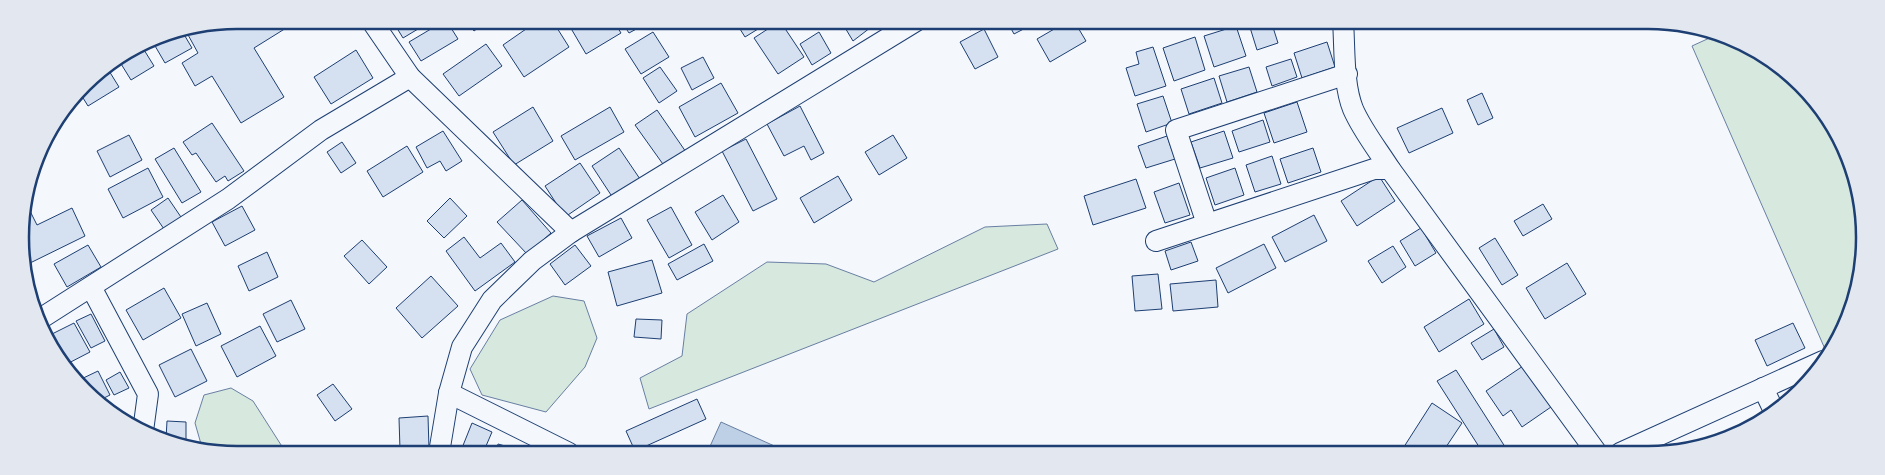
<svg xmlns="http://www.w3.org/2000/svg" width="1885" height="475" font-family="Georgia,serif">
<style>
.green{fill:#d7e8df;stroke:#687fa3}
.water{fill:#bed0e5;stroke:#687fa3}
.building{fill:#d5e0f0;stroke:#1d3f73}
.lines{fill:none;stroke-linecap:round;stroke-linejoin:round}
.street-casing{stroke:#1d3f73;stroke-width:22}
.street{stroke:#f4f7fb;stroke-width:20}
.rim{fill:none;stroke:#1d3f73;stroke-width:2.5}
</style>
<rect width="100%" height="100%" fill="#f4f7fb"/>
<g class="green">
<path d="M1716,35l40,14 64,56 38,76 5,85 -21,68 -7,11 -10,4 -133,-303z"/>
<path d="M1047,224l11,25 -409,160 -9,-31 42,-22 5,-42 80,-52 59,2 48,18 111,-55z"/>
<path d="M553,296l31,5 13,37 -12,29 -39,45 -64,-17 -12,-26 30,-49z"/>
<path d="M231,388l22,13 30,47 11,5h-85l-6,-2 -8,-28 9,-28z"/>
</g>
<path class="water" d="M721,422l69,31h-83z"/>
<g class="building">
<path d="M238,20h61l-45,28 30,49 -43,26 -29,-47 -17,10 -13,-23 16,-10 -11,-20 8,-5z"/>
<path d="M392,20h41l-30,18z"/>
<path d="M446,20l12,19 -37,22 -12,-19z"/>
<path d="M466,20h23l-15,11z"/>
<path d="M539,20h13l17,27 -45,30 -21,-32z"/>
<path d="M577,20h36l8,13 -35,21 -17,-29z"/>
<path d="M621,21h30l-22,12z"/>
<path d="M735,21h36l-26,16z"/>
<path d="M780,21l24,36 -26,17 -24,-36z"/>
<path d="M841,21h38l-26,20z"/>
<path d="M965,21h22l-17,9z"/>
<path d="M1007,21h32l-25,13z"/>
<path d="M1068,21h6l12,20 -36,21 -13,-23z"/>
<path d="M1189,21h20l-17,7z"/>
<path d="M1248,21h23l7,22 -21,7z"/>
<path d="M1236,26l10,30 -32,11 -10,-31z"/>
<path d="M984,29l14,28 -23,12 -15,-27z"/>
<path d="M182,31l10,17 -27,15 -14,-24 4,-3z"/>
<path d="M653,32l16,25 -28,17 -16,-25z"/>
<path d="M819,32l12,21 -19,12 -12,-21z"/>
<path d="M1195,37l10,33 -31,11 -11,-33z"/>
<path d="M1327,42l8,25 -33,11 -8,-25z"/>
<path d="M486,44l16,22 -43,30 -16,-22z"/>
<path d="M141,45l13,21 -23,14 -13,-21z"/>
<path d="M1153,47l13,39 -31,10 -9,-28 13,-4 -3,-12z"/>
<path d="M356,50l17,28 -42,26 -17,-27z"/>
<path d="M703,57l11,21 -22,12 -11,-22z"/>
<path d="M1291,59l6,18 -25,9 -6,-19z"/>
<path d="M106,66l13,21 -31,19 -8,-13 14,-19z"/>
<path d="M660,67l17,24 -18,12 -16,-25z"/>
<path d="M1249,67l8,25 -30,10 -8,-26z"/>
<path d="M1214,78l8,25 -33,11 -8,-25z"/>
<path d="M721,83l17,30 -43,24 -16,-30z"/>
<path d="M1482,93l11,25 -15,7 -11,-25z"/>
<path d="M1163,96l9,27 -26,9 -9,-28z"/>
<path d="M1297,102l10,30 -33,11 -10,-30z"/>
<path d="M800,106l24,47 -13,7 -7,-14 -20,10 -17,-32z"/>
<path d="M533,107l20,34 -39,24 -21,-33z"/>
<path d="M610,107l14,25 -49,28 -14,-24z"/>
<path d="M1442,108l11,25 -44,20 -12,-25z"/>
<path d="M657,110l29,42 -21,15 -30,-42z"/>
<path d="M1263,120l7,22 -31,10 -7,-21z"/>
<path d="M212,123l32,48 -16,10 -3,-5 -9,6 -20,-29 -4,2 -9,-13z"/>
<path d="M443,131l19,30 -16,10 -6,-10 -13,7 -11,-21z"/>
<path d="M1224,131l9,27 -33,10 -9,-26z"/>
<path d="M129,135l13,25 -32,17 -13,-26z"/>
<path d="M893,135l14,23 -28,17 -14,-23z"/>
<path d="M1167,136l8,23 -29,9 -8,-22z"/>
<path d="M746,139l31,60 -24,12 -31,-60z"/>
<path d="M342,142l14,21 -15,10 -14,-21z"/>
<path d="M407,146l16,26 -40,25 -16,-26z"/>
<path d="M174,148l27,44 -19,11 -27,-44z"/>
<path d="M619,148l21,31 -27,19 -21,-32z"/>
<path d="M1313,148l8,24 -33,11 -8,-24z"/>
<path d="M1272,156l9,28 -26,8 -9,-27z"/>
<path d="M580,163l20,30 -35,24 -20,-31z"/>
<path d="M148,168l15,29 -40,21 -15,-29z"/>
<path d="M1235,168l9,27 -29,10 -9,-27z"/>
<path d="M838,176l14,24 -38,23 -14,-25z"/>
<path d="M1379,176l16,25 -38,25 -16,-25z"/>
<path d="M1136,179l10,29 -53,17 -9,-29z"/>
<path d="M1179,183l11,32 -25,8 -11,-31z"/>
<path d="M723,195l16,27 -27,18 -17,-28z"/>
<path d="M168,198l15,22 -17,12 -15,-22z"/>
<path d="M450,198l17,18 -23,22 -17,-17z"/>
<path d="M522,200l29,33 -24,21 -30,-32z"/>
<path d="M26,203l11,22 35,-17 13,28 -59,29 -2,-5 -4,-37z"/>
<path d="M1543,204l9,15 -29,17 -9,-15z"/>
<path d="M242,206l13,24 -30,16 -13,-24z"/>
<path d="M671,207l21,38 -23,13 -22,-38z"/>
<path d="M1314,215l13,26 -42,21 -13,-25z"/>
<path d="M621,218l11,20 -33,19 -12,-21z"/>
<path d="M1421,228l15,25 -21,13 -15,-25z"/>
<path d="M464,237l16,21 21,-15 14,19 -40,29 -29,-40z"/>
<path d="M1495,238l23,37 -16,10 -23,-37z"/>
<path d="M362,240l25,27 -18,17 -25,-28z"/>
<path d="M1191,242l7,19 -27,9 -6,-19z"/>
<path d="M704,244l9,17 -36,19 -9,-16z"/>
<path d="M1264,244l12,24 -48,25 -12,-25z"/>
<path d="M88,245l13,22 -34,20 -13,-23z"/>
<path d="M575,245l16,21 -26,19 -15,-21z"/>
<path d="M1393,246l13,21 -24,16 -14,-22z"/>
<path d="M267,252l11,25 -29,14 -11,-25z"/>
<path d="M652,260l10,33 -45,13 -9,-34z"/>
<path d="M1567,263l19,31 -41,25 -19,-31z"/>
<path d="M1158,274l4,35 -27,2 -3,-35z"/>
<path d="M431,276l27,30 -36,32 -26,-30z"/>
<path d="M1216,280l2,27 -45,4 -3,-27z"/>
<path d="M164,288l17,30 -38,22 -17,-30z"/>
<path d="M1469,299l15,25 -45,28 -15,-25z"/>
<path d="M291,300l14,29 -28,13 -14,-28z"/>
<path d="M207,303l14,31 -25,12 -14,-32z"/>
<path d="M91,314l14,27 -14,7 -15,-27z"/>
<path d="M636,319l26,1 -1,19 -27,-2z"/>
<path d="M74,323l16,29 -27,14 -15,-30z"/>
<path d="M1793,323l12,25 -38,18 -12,-26z"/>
<path d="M260,326l16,30 -39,21 -16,-31z"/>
<path d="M1494,329l10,18 -22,13 -11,-17z"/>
<path d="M191,349l16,32 -32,16 -16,-32z"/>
<path d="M1523,366l28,41 -29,20 -11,-17 -8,6 -17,-25z"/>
<path d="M1456,370l53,83h-26l-46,-72z"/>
<path d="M98,371l12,24 -10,5 -23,-19z"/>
<path d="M120,372l9,16 -15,7 -8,-15z"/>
<path d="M333,384l19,25 -17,12 -18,-26z"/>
<path d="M1801,391l-18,14 -2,-4z"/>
<path d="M697,399l9,20 -71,32 -9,-20z"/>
<path d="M1432,403l30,20 -20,30h-42z"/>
<path d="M428,416l1,33 -29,1 -1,-32z"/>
<path d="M119,417l11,1v8h-1z"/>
<path d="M167,421l19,1v23l-20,-6z"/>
<path d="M472,423l20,9 -9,21h-23z"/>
<path d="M498,444l25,7 -1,2h-27z"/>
<path d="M1659,447l3,6h-17z"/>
</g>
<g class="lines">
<g class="street-casing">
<g id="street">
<path d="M371,20l39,57 161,155"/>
<path d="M1343,21c2,28 0,63 10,88 9,21 25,41 37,60l207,284"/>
<path d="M1207,224l-31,-94 171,-56"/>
<path d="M1156,241l218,-72h16"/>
<path d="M91,287l57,107 -5,37"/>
<path d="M40,319l188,-120 93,-69 89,-53"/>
<path d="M1763,388l11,23"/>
<path d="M449,393l120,60"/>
<path d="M439,453l10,-60 13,-46 30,-47 40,-39 39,-29 345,-211"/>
<path d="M1620,453l203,-92"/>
</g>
</g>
<use href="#street" class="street"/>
</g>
<path d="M0 0H1885V475H0ZM237 29H1648A208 208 0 0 1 1856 237V238A208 208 0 0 1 1648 446H237A208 208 0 0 1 29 238V237A208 208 0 0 1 237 29Z" fill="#e3e8f0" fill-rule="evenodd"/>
<path class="rim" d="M237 29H1648A208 208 0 0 1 1856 237V238A208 208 0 0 1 1648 446H237A208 208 0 0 1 29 238V237A208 208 0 0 1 237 29Z"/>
</svg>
